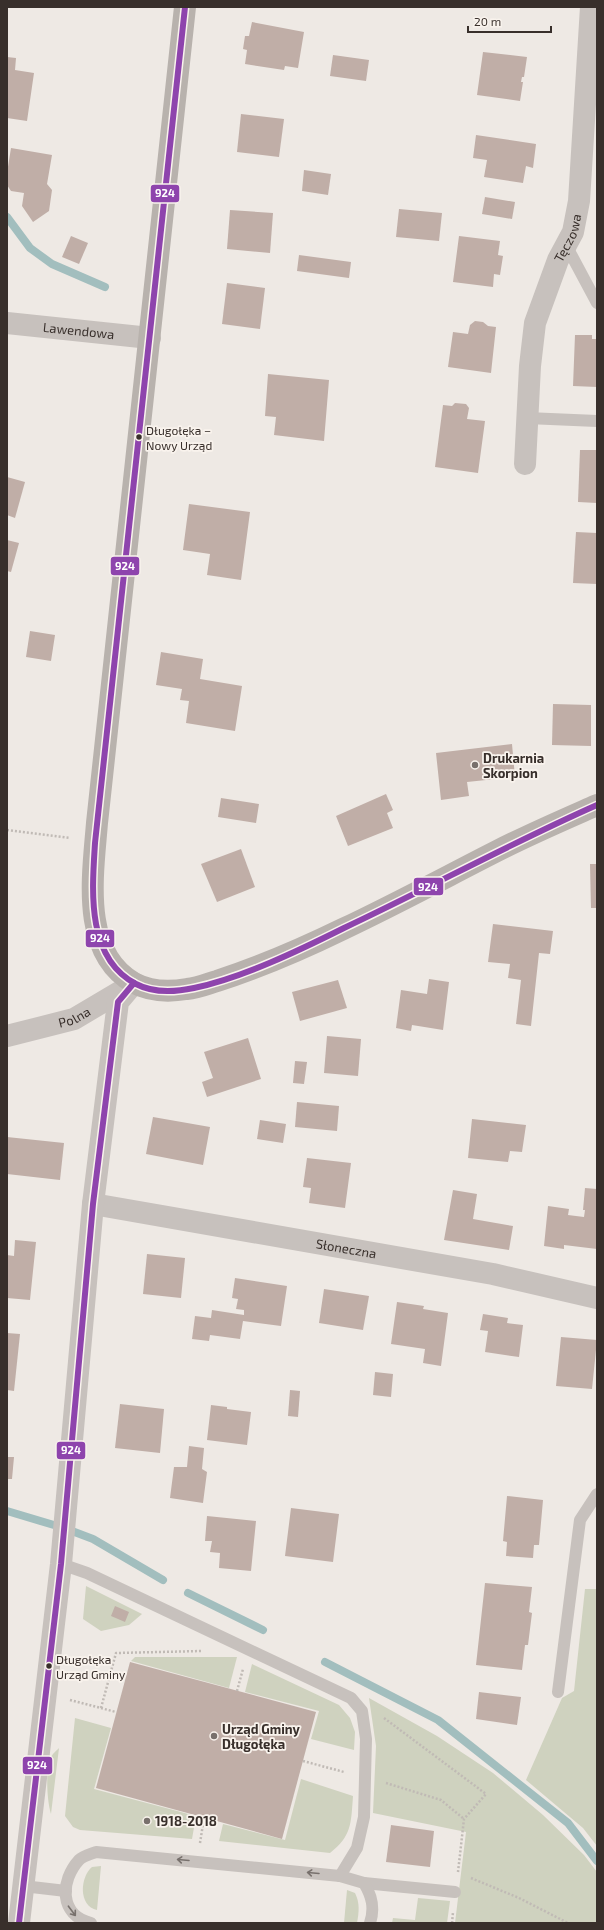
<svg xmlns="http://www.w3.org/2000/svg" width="604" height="1930" font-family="'Exo 2',sans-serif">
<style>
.green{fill:#cfd2bf}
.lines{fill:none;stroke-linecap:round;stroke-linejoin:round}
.stream{stroke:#a2bebe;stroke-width:8}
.building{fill:#c0aea7}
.path{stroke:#c0bab5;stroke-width:2.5;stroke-dasharray:2 2;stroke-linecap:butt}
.lane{stroke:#c7c1bd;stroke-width:12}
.street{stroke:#c7c1bd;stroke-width:22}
.secondary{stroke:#b8b2ad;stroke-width:22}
.bus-1-casing{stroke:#f9f3ed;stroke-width:9}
.bus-1{stroke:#8e44ad;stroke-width:6}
.oneway{stroke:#78716d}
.bus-dot{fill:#382f2b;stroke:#f9f3ed;stroke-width:1.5}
.poi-dot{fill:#78706c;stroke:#f9f3ed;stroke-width:1.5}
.labels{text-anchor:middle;stroke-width:3.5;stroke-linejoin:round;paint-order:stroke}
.bus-label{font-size:12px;fill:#382f2b;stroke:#f9f3ed;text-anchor:start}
.street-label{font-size:13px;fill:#382f2b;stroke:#f9f3ed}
.poi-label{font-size:13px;font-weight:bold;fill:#382f2b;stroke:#f9f3ed;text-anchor:start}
.line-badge{stroke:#f9f3ed;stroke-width:1.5}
.badge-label{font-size:11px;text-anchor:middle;font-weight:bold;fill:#fff}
</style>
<rect width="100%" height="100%" fill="#eee9e4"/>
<g class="green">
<path d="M86,1586l56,28 -13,11 -28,6 -18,-12z"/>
<path d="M585,1589h12v257l-14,-18 -57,-48 36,-82 12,-7z"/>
<path d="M135,1657h102l-8,31 -98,-27z"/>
<path d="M252,1664l87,41 11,13 5,14 -1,18 -43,-11 8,-28 -74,-19z"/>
<path d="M369,1698l68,38 56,37 50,42 41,40 13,17v51h-142l11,-91 -93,-19 3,-67z"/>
<path d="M75,1718l36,10 -17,61 102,27 -4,23 -112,-9 -7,-3 -8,-11z"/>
<path d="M59,1748l-8,66c-4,-13 -6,-44 0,-56 1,-4 5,-7 8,-10z"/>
<path d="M301,1779l52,17c-2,27 -1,40 -23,57l-111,-12 4,-17 62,16z"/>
<path d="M101,1866l-4,44c-19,-4 -17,-33 -5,-43z"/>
<path d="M347,1890l8,3c5,10 4,19 2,30h-13z"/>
<path d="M418,1898l32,3 -3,22h-55l1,-5 22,2z"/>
</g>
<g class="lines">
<g class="stream">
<path d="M7,217l23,31 22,16 53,23"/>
<path d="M7,1511l57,17 29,11 70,41"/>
<path d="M188,1593l75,37"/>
<path d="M325,1662l113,58 130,103 29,38"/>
</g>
</g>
<g class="building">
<path d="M252,22l52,10 -6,36 -13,-2 -1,4 -39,-6 2,-14 -4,-1 2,-13h4z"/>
<path d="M483,52l44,5 -3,20h-2l-1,5h2l-3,19 -43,-6z"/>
<path d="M333,55l36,5 -3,21 -36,-5z"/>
<path d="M7,57l9,1 -1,12 19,3 -7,48 -20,-3z"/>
<path d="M241,114l43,5 -5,38 -42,-5z"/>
<path d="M476,135l60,9 -3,24 -7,-2 -3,17 -39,-6 3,-17 -14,-2z"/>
<path d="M11,148l41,7 -5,29 5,6 -3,21 -16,11 -11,-16 2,-13 -13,-2 -4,-6v-12z"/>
<path d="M304,170l27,4 -3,21 -26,-4z"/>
<path d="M485,197l30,5 -3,17 -30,-5z"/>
<path d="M399,209l43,4 -3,28 -43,-4z"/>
<path d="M230,210l43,3 -3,40 -43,-4z"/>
<path d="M71,236l17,7 -9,21 -17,-7z"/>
<path d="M459,236l41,5 -2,14 5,1 -3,19 -6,-1 -1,13 -40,-5z"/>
<path d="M299,255l52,7 -2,16 -52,-7z"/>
<path d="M227,283l38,5 -5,41 -38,-5z"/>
<path d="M475,321l8,1 5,4 8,1 -5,46 -43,-6 5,-35 15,2 2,-9z"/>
<path d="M575,335h17v4h5v48l-24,-1z"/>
<path d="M268,374l61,6 -5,61 -50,-6 2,-18 -11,-1z"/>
<path d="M455,403l11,1 3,4 -2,11 18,2 -7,52 -43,-6 8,-62 9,1z"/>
<path d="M580,450h17v53l-19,-1z"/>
<path d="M7,477l18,5 -10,36 -8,-3z"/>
<path d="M189,504l61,8 -9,68 -34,-5 3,-21 -27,-4z"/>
<path d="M576,532l21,1v51l-24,-1z"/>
<path d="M7,540l12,3 -8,29 -4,-1z"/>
<path d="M30,631l25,4 -4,26 -25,-4z"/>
<path d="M161,652l42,7 -3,20 42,7 -7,45 -49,-8 3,-22 -9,-1 2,-11 -26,-4z"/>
<path d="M553,704l38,1v41l-39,-1z"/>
<path d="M512,744l3,33 -48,5 2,14 -28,4 -5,-47z"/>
<path d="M386,794l7,16 -6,3 6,15 -45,18 -12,-30z"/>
<path d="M221,798l38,6 -3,19 -38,-6z"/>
<path d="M241,849l14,38 -38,15 -16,-38z"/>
<path d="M590,864h7v44h-6z"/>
<path d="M493,924l60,7 -3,23 -11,-1 -8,73 -15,-2 5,-44 -13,-2 2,-14 -22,-2z"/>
<path d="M429,979l20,3 -6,48 -31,-5 -1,6 -15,-3 5,-38 26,4z"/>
<path d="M338,980l9,28 -47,13 -8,-29z"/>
<path d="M327,1036l34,3 -3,37 -34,-3z"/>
<path d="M248,1038l13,41 -54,18 -5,-15 11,-4 -9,-26z"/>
<path d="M295,1061l12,1 -3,22 -11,-1z"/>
<path d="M297,1102l42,4 -2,25 -42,-4z"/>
<path d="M153,1117l57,10 -7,38 -57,-11z"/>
<path d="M472,1119l54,6 -4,27 -12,-1 -2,11 -40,-4z"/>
<path d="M260,1120l26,4 -3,19 -26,-4z"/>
<path d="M7,1137l57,6 -4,37 -53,-6z"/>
<path d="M307,1158l44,5 -6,45 -36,-5 2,-15 -8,-1z"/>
<path d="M585,1188l12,1v60l-33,-4v4l-20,-3 4,-40 21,3 -1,6 16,2 1,-7h-2z"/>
<path d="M453,1190l24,4 -4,25 40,7 -4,24 -65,-10z"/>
<path d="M15,1240l21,2 -6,58 -23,-2v-43l7,1z"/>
<path d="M147,1254l38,4 -4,40 -38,-4z"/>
<path d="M235,1278l52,8 -6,40 -38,-5 -3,18 -30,-4 -1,6 -17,-2 3,-23 16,2 1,-8 32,5v-5l-8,-1 2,-10 -6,-1z"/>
<path d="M324,1289l45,7 -6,34 -44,-7z"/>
<path d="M397,1302l27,4 -1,3 25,4 -7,53 -18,-3 2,-14 -34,-5z"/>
<path d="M483,1314l25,4 -1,5 16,2 -4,32 -34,-5 3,-21 -8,-1z"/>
<path d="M7,1333l13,1 -6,57 -7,-1z"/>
<path d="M561,1337l36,3 -5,49 -36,-3z"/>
<path d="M375,1372l18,2 -2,23 -18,-2z"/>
<path d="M290,1390l10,1 -2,26 -10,-1z"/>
<path d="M120,1404l44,5 -4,44 -45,-5z"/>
<path d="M211,1405l16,2v2l24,3 -4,33 -40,-5z"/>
<path d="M189,1446l15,2 -2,21 5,3 -4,31 -33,-5 4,-31h13z"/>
<path d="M7,1457h7l-2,22h-5z"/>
<path d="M507,1496l36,4 -4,45h-5l-1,13 -27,-2 1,-14 -4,-1z"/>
<path d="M291,1508l48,6 -6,48 -48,-6z"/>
<path d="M207,1516l49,5 -5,50 -32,-3 1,-15 -10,-1 2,-11h-7z"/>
<path d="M485,1583l47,4 -3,25 3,1 -4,32h-3l-3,25 -46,-5z"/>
<path d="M115,1606l14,6 -4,10 -14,-6z"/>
<path d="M130,1662l186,50 -34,127 -186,-51z"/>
<path d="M479,1692l42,5 -4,28 -41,-6z"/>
<path d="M391,1825l43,6 -4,36 -44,-5z"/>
</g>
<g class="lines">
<g class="path">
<path d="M7,830l63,8"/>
<path d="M237,1691l6,-22"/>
<path d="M70,1700l46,12"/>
<path d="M101,1708l15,-55 86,-2"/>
<path d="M384,1718l102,76 -22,25 -6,53"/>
<path d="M303,1761l41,11"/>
<path d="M386,1783l55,17 23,19"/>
<path d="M200,1843l4,-25"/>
<path d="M471,1878l48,20 49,25"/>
<path d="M452,1923l1,-11"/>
</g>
<g class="lane">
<path d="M566,245l31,58"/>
<path d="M527,418l70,3"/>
<path d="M61,1564l26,9 264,125 11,13 4,28 -2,78 -7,31 -17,28"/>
<path d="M558,1692l22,-172 17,-26"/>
<path d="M364,1883l91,9"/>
<path d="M23,1886l43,5"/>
<path d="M91,1923c-32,-8 -31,-42 -12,-63 4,-4 12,-6 17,-8l244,24 24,7c8,13 11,25 6,40"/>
</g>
<g class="street">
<path id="s1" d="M7,323l143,15"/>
<path id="s2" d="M525,464l5,-98 5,-43 23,-63 15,-28 6,-31 12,-194"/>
<path id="s3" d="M7,1036l67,-17 54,-32"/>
<path id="s4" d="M93,1204l400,70 104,24"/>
<path d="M19,1923l42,-359 32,-360 25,-202 16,-19"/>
</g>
<path class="secondary" d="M185,7l-88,816c-4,51 -17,130 37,160 17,9 35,9 53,6 11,-1 20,-5 30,-8 43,-14 85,-32 126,-52 51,-24 101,-51 152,-77 33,-17 68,-32 102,-47"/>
<g class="bus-1-casing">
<g id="bus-1">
<path d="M185,7l-90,836c-3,48 -9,115 41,141 17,9 39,8 58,4 48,-10 106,-38 150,-60 85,-40 167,-85 253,-123"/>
<path d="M19,1923l42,-359 32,-360 25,-202 16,-19"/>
</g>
</g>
<use href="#bus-1" class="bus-1"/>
</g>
<defs><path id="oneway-shaft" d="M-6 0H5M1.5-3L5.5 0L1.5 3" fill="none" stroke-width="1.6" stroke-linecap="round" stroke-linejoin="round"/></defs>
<g class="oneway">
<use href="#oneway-shaft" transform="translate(183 1860) rotate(-175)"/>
<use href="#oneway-shaft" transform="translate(313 1873) rotate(-175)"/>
<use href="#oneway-shaft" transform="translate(72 1911) rotate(53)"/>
</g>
<g class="bus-dot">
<circle cx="139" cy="437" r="3.5"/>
<circle cx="49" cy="1666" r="3.5"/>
</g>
<g class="poi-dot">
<circle cx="475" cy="765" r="4"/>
<circle cx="214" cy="1736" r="4"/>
<circle cx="147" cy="1821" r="4"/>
</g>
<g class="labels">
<g class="bus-label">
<text x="146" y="435">Długołęka –<tspan x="146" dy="15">Nowy Urząd</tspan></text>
<text x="56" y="1664">Długołęka<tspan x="56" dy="15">Urząd Gminy</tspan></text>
</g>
<g class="street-label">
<text dy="5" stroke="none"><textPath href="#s2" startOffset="233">Tęczowa</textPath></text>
<text dy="5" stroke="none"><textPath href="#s1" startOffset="72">Lawendowa</textPath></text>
<text dy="5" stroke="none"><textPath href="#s3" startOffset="70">Polna</textPath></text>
<text dy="5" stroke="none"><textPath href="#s4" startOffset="257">Słoneczna</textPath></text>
</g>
<g class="poi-label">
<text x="483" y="763">Drukarnia<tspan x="483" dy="15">Skorpion</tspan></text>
<text x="222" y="1734">Urząd Gminy<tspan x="222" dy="15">Długołęka</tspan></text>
<text x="155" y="1826">1918-2018</text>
</g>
</g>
<g class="line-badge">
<rect x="150" y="184" width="30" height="19" rx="4" fill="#8e44ad"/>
<rect x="110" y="556" width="30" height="20" rx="4" fill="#8e44ad"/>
<rect x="413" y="877" width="31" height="19" rx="4" fill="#8e44ad"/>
<rect x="85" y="929" width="30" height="19" rx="4" fill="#8e44ad"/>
<rect x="56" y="1441" width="30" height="19" rx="4" fill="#8e44ad"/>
<rect x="22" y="1756" width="31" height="19" rx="4" fill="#8e44ad"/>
</g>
<g class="badge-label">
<text x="165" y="197">924</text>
<text x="125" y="570">924</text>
<text x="428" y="891">924</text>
<text x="100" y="942">924</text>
<text x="71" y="1454">924</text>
<text x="37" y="1769">924</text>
</g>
<rect width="604" height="1930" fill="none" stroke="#382f2b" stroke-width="16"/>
<path d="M468 26v6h83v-6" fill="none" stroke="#382f2b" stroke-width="2"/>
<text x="474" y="26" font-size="12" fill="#382f2b" stroke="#f9f3ed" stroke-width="3" paint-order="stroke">20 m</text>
</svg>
